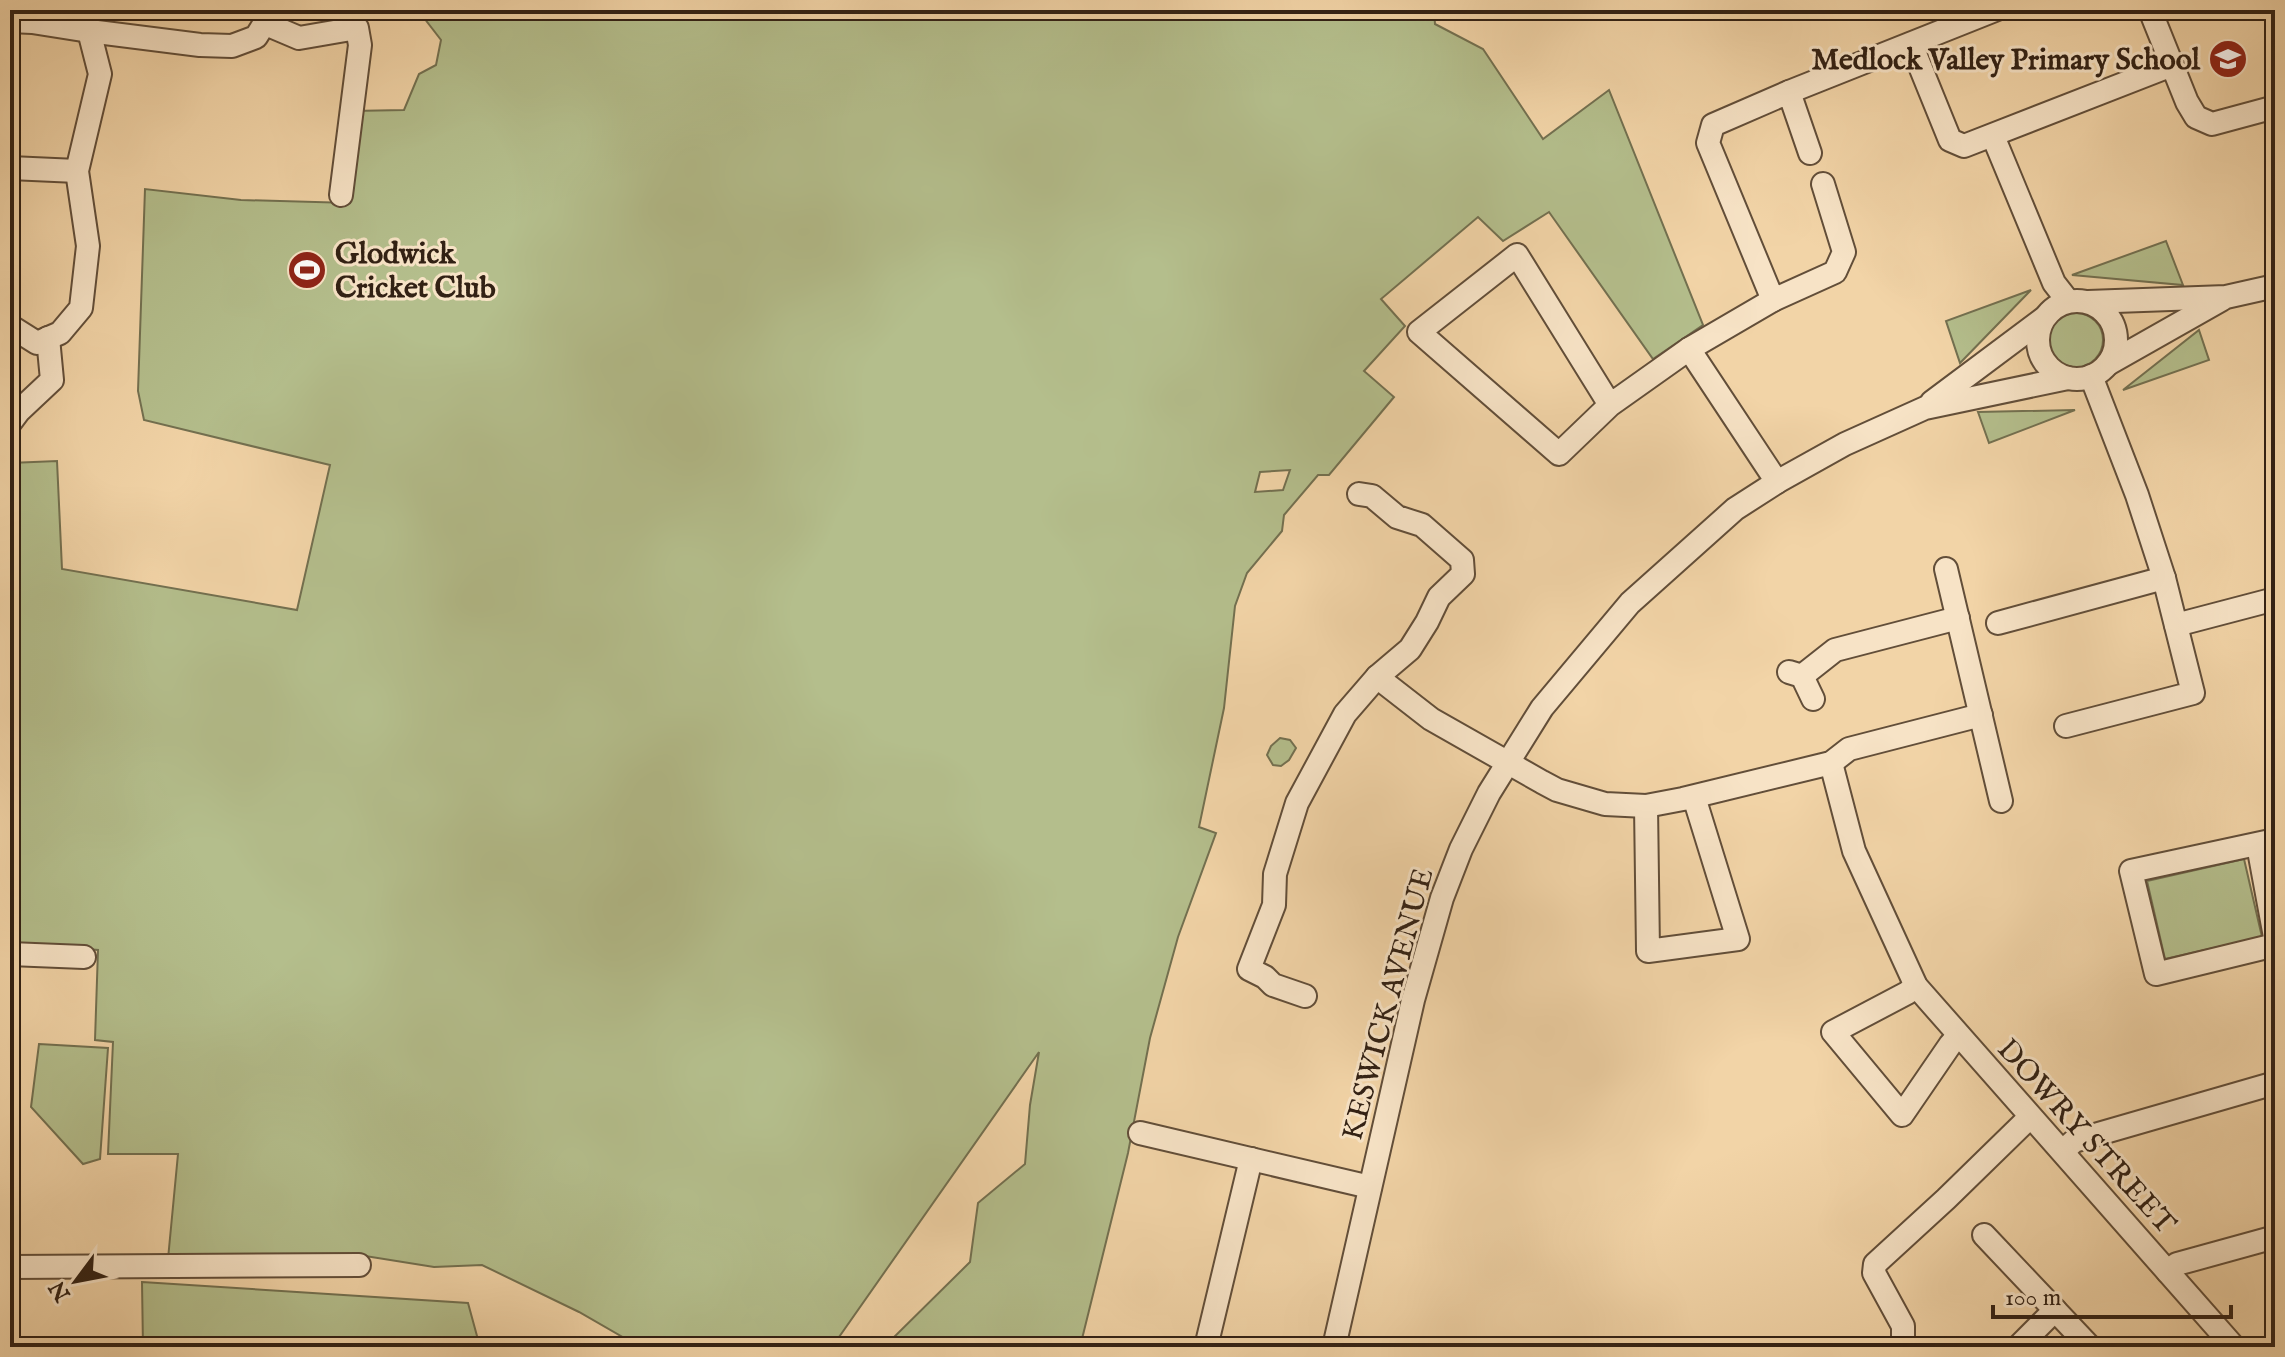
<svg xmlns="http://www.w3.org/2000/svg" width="2285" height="1357" font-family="'IM FELL English',serif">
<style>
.green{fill:#b4be8c;stroke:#737050;stroke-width:2;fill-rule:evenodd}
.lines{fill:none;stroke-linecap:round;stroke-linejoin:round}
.minor-casing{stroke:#624e39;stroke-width:26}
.minor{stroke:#f7e3c6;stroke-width:22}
.labels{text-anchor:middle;stroke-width:6;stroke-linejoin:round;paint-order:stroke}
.poi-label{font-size:30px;font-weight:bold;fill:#322114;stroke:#f7e3c6;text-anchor:end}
.street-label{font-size:30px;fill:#322114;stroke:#f7e3c6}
</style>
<rect width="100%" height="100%" fill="#f2d4a7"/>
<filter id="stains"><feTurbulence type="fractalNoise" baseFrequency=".0025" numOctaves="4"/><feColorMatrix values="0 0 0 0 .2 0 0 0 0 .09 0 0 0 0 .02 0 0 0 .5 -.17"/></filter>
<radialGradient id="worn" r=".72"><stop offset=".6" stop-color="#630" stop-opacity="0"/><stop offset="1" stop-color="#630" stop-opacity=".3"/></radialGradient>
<g class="green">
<path d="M366,10h1068l1,14 48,25 60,90 66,-49 94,235 -50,34 -104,-147 -46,29 -25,-24 -97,82 24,27 -41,45 30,26 -65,78h-11l-34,40 -2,16 -35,42 -12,33 -11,102 -25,119 17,6 -38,104 -28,101 -22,115 -48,194h-196l86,-85 8,-59 47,-39 5,-59 9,-53 -207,295h-192l-61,-35 -97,-47 -48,2 -75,-12 -191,4 10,-105h-70l5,-112 -18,-2 3,-90 -88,-7v-480l47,-2 5,108 235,41 33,-145 -186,-45 -6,-29 7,-202 96,11 109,3 2,-92 52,-1 15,-36 17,-9 5,-25 -17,-22h-57zM1290,470l-7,20 -28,2 5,-20z"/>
<path d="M2166,241l17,44 -111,-10z"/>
<path d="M2031,290l-71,73 -14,-42z"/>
<circle cx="2076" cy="340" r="27"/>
<path d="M2199,330l10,30 -86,30z"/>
<path d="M2075,410l-86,33 -11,-31z"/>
<path d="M1280,738l10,2 6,8 -7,12 -8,6 -8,-1 -6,-10 4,-9z"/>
<path d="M2244,859l18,78 -97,22 -18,-78z"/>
<path d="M39,1044l69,4 -8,111 -17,5 -52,-57z"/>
<path d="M142,1282l326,21 12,44h-337z"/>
</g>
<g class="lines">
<g class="minor-casing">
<g id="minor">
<path d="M2150,10l37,92 9,15 16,7 63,-17"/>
<path d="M10,21l22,1 57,9 111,14 32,1 24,-9 17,-27"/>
<path d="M266,24l33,14 58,-10 3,17 -19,150"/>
<path d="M1911,44l39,96 14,6 208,-81"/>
<path d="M1789,92l206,-82"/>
<path d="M1993,136l61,147 14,18"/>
<path d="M1810,153l-21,-61 -76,33 -5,18 65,157 62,-28 9,-20 -21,-68"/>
<path d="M10,168l67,3"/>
<circle cx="2077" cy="340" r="39"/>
<path d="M2088,302l138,-5 49,-11"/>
<path d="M10,326l27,17 23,-10 21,-25 7,-62 -11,-75 23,-97 -11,-43"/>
<path d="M1689,349l88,133"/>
<path d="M2108,364l113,-64"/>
<path d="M1932,402l111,-83"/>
<path d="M1610,405l-93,-150 -98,77 140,122 51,-49 79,-56 84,-49"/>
<path d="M10,423l9,-12 33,-31 -4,-42"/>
<path d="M1946,569l55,232"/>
<path d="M1998,623l166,-45"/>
<path d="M2176,625l99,-26"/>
<path d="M1789,672l13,4 11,23"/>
<path d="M1802,676l33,-26 123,-32"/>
<path d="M1377,677l54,42 111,63 15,8 48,14 41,2 37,-7 148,-36 18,-14 132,-34"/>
<path d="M2066,726l127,-33 -29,-115 -27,-83 -46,-119"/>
<path d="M1831,763l23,88 62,135 318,361"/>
<path d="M1646,806l2,145 90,-12 -44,-142"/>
<path d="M2275,840l-144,31 25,103 119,-29"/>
<path d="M2258,845l17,92"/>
<path d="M10,954l74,3"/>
<path d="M1916,986l-9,7 -74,39 69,83 48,-70 8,-9"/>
<path d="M1305,996l-32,-11 -8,-8 -16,-8 25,-64 1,-31 22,-71 48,-89 32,-37 33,-28 17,-27 12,-25 24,-23 -1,-14 -40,-35 -25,-8 -25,-21 -13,-2"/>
<path d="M1140,1133l230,54"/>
<path d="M2063,1151l11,-10 201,-58"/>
<path d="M1984,1235l106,112"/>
<path d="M10,1267l349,-2"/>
<path d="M2168,1272l9,-8 98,-27"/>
<path d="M1206,1347l45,-188"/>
<path d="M1334,1347l79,-347 29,-102 19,-49 28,-56 53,-85 88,-105 105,-94 42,-27 68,-38 80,-36 143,-30"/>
<path d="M1903,1347v-21l-29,-53 1,-9 71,-65 84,-82"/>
<path d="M2018,1347l37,-37"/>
</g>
</g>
<use href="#minor" class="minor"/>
</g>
<defs>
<g id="school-disc" transform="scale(2)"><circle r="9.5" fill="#8f2418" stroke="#f7e3c6"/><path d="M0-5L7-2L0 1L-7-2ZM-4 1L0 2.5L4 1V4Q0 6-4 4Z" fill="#fff"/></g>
<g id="stadium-disc" transform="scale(2)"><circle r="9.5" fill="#8f2418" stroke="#f7e3c6"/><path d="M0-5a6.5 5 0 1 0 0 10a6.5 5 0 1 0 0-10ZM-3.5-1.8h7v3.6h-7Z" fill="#fff"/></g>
</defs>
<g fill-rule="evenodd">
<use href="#school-disc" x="2228" y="59"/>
<use href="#stadium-disc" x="307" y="270"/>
</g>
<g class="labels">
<g class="poi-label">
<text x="2200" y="69">Medlock Valley Primary School</text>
<text x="335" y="263" text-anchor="start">Glodwick<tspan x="335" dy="34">Cricket Club</tspan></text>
</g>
<g class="street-label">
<text transform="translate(1387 1004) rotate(-75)" y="10">KESWICK AVENUE</text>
<text transform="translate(2087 1136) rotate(48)" y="10">DOWRY STREET</text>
</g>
</g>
<rect width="2285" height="1357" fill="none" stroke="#f2d4a7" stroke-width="40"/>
<rect x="12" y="12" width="2261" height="1333" fill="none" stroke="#322114" stroke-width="4"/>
<rect x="20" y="20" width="2245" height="1317" fill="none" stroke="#322114" stroke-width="2"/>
<g transform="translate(76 1281) rotate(238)" stroke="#f7e3c6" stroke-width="6" paint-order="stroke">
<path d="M0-6L14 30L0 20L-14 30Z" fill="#322114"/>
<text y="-12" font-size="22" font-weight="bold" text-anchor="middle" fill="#322114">N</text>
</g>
<path d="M1993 1305v12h238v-12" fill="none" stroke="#322114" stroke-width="4"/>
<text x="2005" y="1305" font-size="24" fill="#322114" stroke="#f7e3c6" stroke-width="6" paint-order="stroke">100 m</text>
<rect width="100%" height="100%" filter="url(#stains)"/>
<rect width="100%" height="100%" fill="url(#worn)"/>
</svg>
